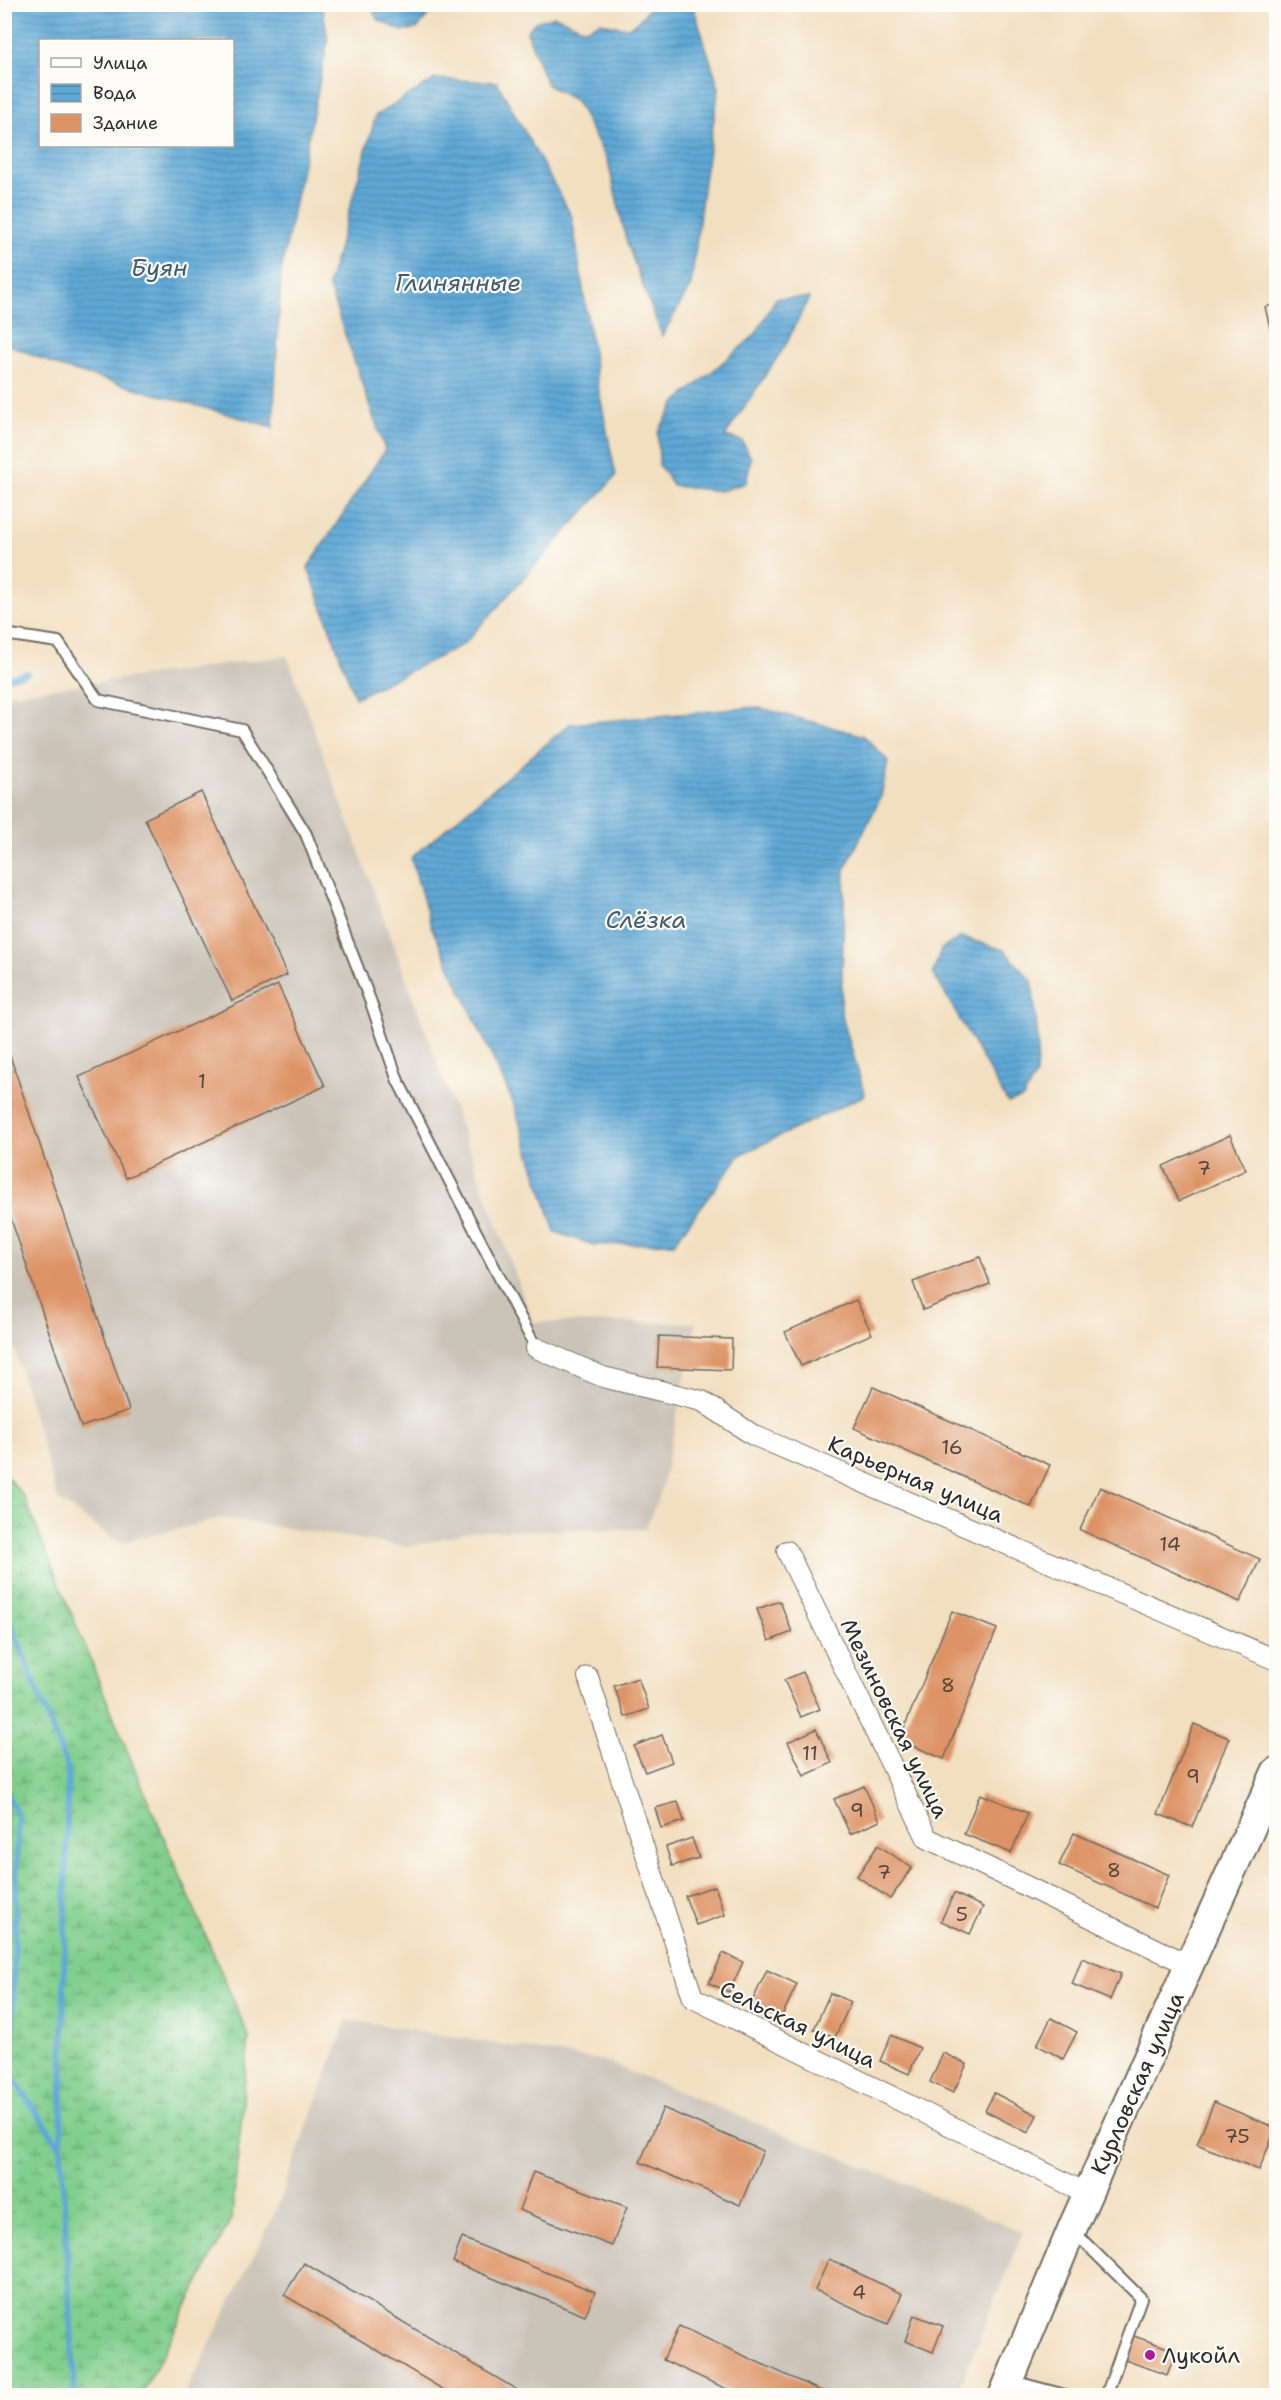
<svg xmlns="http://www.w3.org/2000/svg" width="1281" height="2400" font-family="'Shantell Sans',sans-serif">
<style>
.industrial{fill:#cac3b8}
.wetland{fill:url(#wetland-marsh);stroke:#567d5c;stroke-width:1.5}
.water{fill:url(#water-rules);stroke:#446a80;stroke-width:1.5;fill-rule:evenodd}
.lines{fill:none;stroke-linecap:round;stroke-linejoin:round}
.stream{stroke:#5ea8d6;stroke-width:6}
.building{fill:#dd9365}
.lane-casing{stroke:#716a5f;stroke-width:14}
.street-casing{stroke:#716a5f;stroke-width:22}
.secondary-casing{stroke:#716a5f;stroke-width:32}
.lane{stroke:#fff;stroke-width:10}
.street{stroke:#fff;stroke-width:20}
.secondary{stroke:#fff;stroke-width:28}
.poi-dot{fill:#b5179e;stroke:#fdfcf7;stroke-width:2}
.labels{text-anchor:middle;stroke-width:4.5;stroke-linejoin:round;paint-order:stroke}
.number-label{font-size:20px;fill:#58453a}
.street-label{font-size:22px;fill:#2b2b2b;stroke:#fdfcf7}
.poi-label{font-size:22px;fill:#2b2b2b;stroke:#fdfcf7;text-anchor:start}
.water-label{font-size:24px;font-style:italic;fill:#3f5d6f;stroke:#fdfcf7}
</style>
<defs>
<pattern id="wetland-marsh" width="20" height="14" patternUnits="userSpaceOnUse" patternTransform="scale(1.5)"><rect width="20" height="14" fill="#81cf8d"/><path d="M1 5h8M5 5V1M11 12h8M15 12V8" fill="none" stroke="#6aa873"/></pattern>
<pattern id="water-rules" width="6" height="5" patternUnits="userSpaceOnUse" patternTransform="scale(1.5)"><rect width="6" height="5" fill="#5ea8d6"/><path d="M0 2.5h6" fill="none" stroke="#4e89ae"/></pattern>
</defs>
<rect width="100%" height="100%" fill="#fdfcf7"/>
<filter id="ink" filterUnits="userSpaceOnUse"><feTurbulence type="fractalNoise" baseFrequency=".0167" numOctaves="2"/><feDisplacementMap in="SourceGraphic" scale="12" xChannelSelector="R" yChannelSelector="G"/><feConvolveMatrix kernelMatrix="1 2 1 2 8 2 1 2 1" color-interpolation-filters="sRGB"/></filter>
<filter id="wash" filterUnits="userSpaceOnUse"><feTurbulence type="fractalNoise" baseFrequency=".008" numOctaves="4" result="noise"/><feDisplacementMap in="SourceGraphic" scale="24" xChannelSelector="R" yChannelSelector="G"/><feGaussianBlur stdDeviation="1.35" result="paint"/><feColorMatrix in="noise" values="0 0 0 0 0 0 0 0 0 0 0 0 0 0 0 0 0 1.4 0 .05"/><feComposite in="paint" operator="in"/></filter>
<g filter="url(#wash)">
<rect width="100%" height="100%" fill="#f2dfc0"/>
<g class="industrial">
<path d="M287,656l246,666 163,1 -35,169 -16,37 -171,2 -66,16 -186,-29 -102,25 -62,-43 -53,-183 -1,-622z"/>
<path d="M347,2020l257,41 419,171 -67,163 -772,1 89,-179z"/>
</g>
<path class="wetland" d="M4,1473l20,24 112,275 113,265 -17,180 -90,178h-137z"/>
<g class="water">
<path d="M5,4l317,1 6,35 -47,232 -8,155 -210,-59 -58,-25zM232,40v106h-192v-106z"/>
<path d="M370,5h60l-2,11 -11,13 -15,2 -25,-12z"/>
<path d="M689,5l4,1 26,82 -15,93 -13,104 -29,51 -35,-93 -19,-81 -32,-61 -29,-16 -20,-53 8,-10 20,-6 30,13 16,-7c28,10 34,7 50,-17z"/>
<path d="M435,79l62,3 75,135 26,169 18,90 -153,169 -108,53 -47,-131 77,-117 -57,-165 48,-170z"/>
<path d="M776,298h33l-24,48 -60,90 17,5 9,17 -5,25 -25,8 -48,-5 -14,-21 -1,-33 18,-30 79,-67z"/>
<path d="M757,707l107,29 24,25 -7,36 -36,72 -4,144 24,82 -125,60 -66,88 -81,2 -38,-13 -42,-130 -82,-176 -20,-68 159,-134z"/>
<path d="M961,937l43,13 28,31 6,59 -2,35 -13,23 -15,5 -75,-130 8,-24z"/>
</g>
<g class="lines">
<g class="stream">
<path d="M4,679l23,-6"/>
<path d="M4,1606l64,163 -7,379"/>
<path d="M4,1789l14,27 -7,259 50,73 14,248"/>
</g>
</g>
<g id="blocks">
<g class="building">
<path d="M1276,304v49l-11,-46z"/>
<path d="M201,792l86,183 -55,26 -87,-182z"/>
<path d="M278,985l47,101 -199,92 -47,-101z"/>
<path d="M4,1038l125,372 -48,17 -77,-229z"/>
<path d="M1230,1135l16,35 -67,31 -16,-35z"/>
<path d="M980,1257l10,27 -67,26 -10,-28z"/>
<path d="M856,1300l16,34 -71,32 -16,-34z"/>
<path d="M659,1336l73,3 -1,31 -74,-3z"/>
<path d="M873,1387l177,78 -19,42 -177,-79z"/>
<path d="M1100,1487l160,72 -20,43 -160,-72z"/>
<path d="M780,1601l12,31 -23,9 -12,-32z"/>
<path d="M952,1611l45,18 -53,130 -45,-19z"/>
<path d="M803,1672l17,37 -19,8 -17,-37z"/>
<path d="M638,1678l11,31 -24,8 -11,-31z"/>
<path d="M1194,1724l35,14 -37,89 -34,-13z"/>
<path d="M816,1729l16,34 -28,13 -16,-34z"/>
<path d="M662,1735l10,27 -27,10 -11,-26z"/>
<path d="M864,1786l16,35 -30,13 -16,-35z"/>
<path d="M980,1794l48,19 -17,40 -47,-19z"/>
<path d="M678,1802l6,19 -23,7 -6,-20z"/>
<path d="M1074,1833l95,42 -14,33 -96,-43z"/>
<path d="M692,1838l7,20 -27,8 -6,-19z"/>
<path d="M878,1845l34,23 -22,31 -33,-23z"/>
<path d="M715,1886l10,29 -29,10 -11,-29z"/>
<path d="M954,1893l29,14 -13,27 -29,-13z"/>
<path d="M723,1953l20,9 -14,30 -20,-9z"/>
<path d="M1082,1958l39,16 -11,26 -38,-16z"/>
<path d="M767,1970l30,14 -16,34 -30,-14z"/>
<path d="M830,1993l21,9 -16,35 -21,-8z"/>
<path d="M1051,2018l26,14 -14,27 -26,-14z"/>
<path d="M891,2035l29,13 -11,26 -29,-13z"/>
<path d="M943,2053l24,11 -14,29 -23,-11z"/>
<path d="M994,2093l43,22 -9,18 -43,-22z"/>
<path d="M1214,2102l62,26 -17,42 -62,-26z"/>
<path d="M663,2108l100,43 -23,54 -100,-43z"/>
<path d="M533,2172l94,35 -15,39 -93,-36z"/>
<path d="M462,2238l133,54 -10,24 -132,-54z"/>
<path d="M829,2259l73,35 -14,30 -73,-34z"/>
<path d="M304,2263l220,131 -1,2h-69l-170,-101z"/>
<path d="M914,2315l29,11 -10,26 -28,-11z"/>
<path d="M679,2326l153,70h-90l-79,-36z"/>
<path d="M1134,2336l42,15 -9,24 -42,-15z"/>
<path d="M902,2388l16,8h-20z"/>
</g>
</g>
</g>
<g filter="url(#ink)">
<use href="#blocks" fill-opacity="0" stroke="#716a5f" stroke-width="1.5"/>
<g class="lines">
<g class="lane-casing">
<g id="lane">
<path d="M4,634l54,8 40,58 144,30 64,104 64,166 28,81 138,267"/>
<path d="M1074,2232l67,66 -35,98"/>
<path d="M1012,2381l57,15"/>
</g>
</g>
<g class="street-casing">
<g id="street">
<path d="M536,1348l67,29 99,24 51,34 523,225"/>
<path d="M787,1551l140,287 262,127"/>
<path d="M588,1677l105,321 395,196"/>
</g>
</g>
<g class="secondary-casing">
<path id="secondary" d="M1003,2396l69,-167 117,-264 87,-193"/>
</g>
<use href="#lane" class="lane"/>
<use href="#street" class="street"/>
<use href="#secondary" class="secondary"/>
</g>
</g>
<circle class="poi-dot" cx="1150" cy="2355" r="6"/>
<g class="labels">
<g class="number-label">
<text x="202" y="1088">1</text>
<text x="1204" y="1175">7</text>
<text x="952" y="1454">16</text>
<text x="1170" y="1551">14</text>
<text x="948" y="1692">8</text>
<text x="810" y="1760">11</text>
<text x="1193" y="1783">9</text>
<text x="857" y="1817">9</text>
<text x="1114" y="1877">8</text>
<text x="884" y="1879">7</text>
<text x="962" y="1921">5</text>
<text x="1237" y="2143">75</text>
<text x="859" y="2299">4</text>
</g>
<g class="street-label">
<text transform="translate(916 1479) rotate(23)" y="8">Карьерная улица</text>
<text transform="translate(895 1718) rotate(64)" y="8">Мезиновская улица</text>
<text transform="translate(798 2024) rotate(26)" y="8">Сельская улица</text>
<text transform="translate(1137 2083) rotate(-66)" y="8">Курловская улица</text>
</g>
<g class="poi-label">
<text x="1162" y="2363">Лукойл</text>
</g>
<g class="water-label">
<text x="159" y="276">Буян</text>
<text x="458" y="291">Глинянные</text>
<text x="646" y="928">Слёзка</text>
</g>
</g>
<rect width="1281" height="2400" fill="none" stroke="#fdfcf7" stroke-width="24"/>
<rect x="39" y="39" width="195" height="108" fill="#fdfcf7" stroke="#a9a8a5" stroke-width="1.5"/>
<rect x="51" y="58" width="30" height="9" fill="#ffffff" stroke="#a9a8a5" stroke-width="1.5"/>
<text x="93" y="69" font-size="18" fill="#2b2b2b">Улица</text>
<rect x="51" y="84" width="30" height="18" fill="url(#water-rules)" stroke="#a9a8a5" stroke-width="1.5"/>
<text x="93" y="99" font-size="18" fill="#2b2b2b">Вода</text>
<rect x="51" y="114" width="30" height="18" fill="#dd9365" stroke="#a9a8a5" stroke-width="1.5"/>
<text x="93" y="129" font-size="18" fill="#2b2b2b">Здание</text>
</svg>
